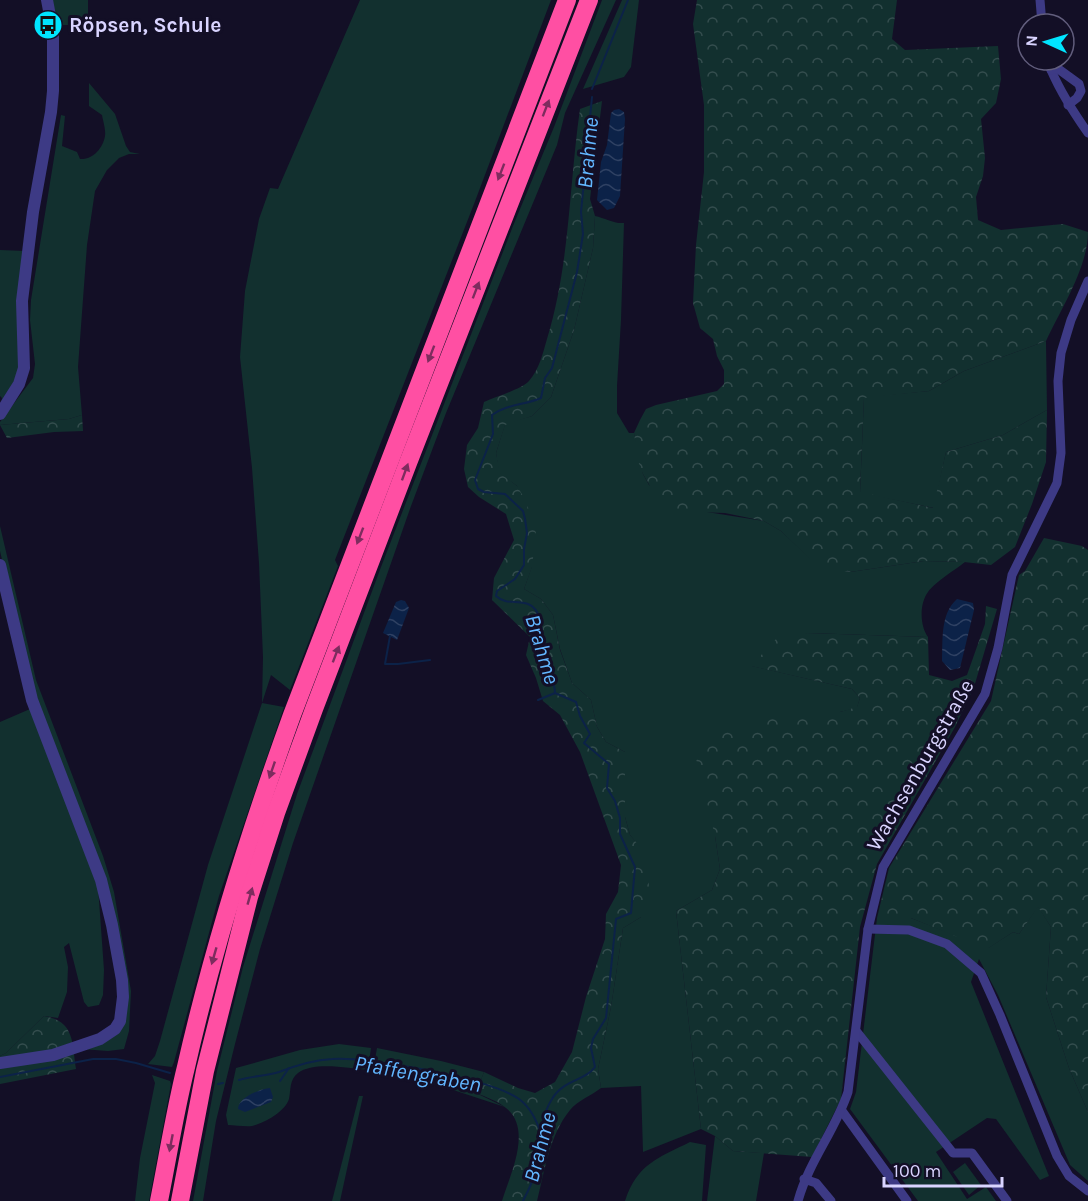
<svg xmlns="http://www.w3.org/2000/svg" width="1088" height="1201" font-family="Karla,sans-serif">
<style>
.green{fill:#12302f}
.forest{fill:url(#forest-crowns)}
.water{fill:url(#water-waves)}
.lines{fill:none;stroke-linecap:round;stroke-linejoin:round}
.stream{stroke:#0c2248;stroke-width:2}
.minor{stroke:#3d3a85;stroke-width:9}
.tertiary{stroke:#3d3a85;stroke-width:12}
.motorway{stroke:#ff4fa3;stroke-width:18}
.oneway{fill:#7d2c5e}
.labels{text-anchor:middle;stroke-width:6;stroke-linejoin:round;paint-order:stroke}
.poi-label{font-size:21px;font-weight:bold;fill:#d9d4ff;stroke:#130f26;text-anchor:start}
.street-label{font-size:21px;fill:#d9d4ff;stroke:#130f26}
.water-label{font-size:22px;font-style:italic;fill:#62b6ff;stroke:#130f26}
</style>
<defs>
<pattern id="forest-crowns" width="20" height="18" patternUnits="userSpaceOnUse" patternTransform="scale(1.5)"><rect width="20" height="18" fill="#12302f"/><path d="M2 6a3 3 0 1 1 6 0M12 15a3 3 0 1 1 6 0" fill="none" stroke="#344d4e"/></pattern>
<pattern id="water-waves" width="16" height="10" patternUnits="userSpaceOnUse" patternTransform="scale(1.5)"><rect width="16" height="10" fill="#0c2248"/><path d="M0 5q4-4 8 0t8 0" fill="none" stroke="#2f4163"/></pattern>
</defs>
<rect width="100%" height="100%" fill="#130f26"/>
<g class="green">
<path d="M52,0h36v25h-32z"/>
<path d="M360,0h191l-77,204 -139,356 3,6 -48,124 -19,-15 -9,28 22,4 -65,189 -45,166 -2,5 -24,-3 7,-8 5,-15 48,-176 54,-162 1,-46 -4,-94 -7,-95 -12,-111 5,-66 14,-72 11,-31 8,1z"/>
<path d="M602,0h14l-51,113 -8,32 -111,268 -35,93 -118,337 -33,106 -25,95 -19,77 -13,80h-10l24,-130 26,-104 54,-173 84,-227 132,-341 41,-99z"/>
<path d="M622,0h17l-8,67 -7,10 -41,12z"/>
<path d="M89,83l26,31 11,32 4,6 10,2h-11l-10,4 -12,12 -12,21 -8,54 -9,122 4,48 -13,4 -69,6v-3l33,-44 2,-14 -5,-44 1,-20 30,-185 4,1 -3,30 15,6 3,7c13,1 23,-11 25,-23 1,-6 -2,-15 -3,-21l-13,-9z"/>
<path d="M595,216c10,2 19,8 29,7l-3,97 -4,66v27l12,20h5l9,41 6,11 58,27 57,9 17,10 33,31 36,10 74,-11 41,1c-10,8 -30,20 -37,30 -9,12 -8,34 0,45l-121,-4 -55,33 100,23 8,9 -3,10 -17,4 -125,124 5,33 -8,21 -36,21 25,218 -58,23 -2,-66 -40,2 -3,-19 13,-62 12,-79 18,-11v-68l-11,-14 -5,-18v-65l-19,-10 -9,-15 -6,-27 -19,-17 -12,-34 -7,-34 -12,-16 -17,-10 8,-23 -15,-80 -18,-13 -3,-20 9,-29 27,-8 19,-19 23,-67 19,-82z"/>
<path d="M0,250l25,1 -5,119 -20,37 2,-9 -2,-2z"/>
<path d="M1046,341l1,69 -44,25 -57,17 -12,56 -74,-15 4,-96 65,-6 35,-20z"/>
<path d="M0,526l36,154 67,176 11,36 17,99 -2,40 -5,18 -16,2 -27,-2 38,-17 4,-70 -90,-269 -33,-142z"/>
<path d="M30,709l68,177 6,84 -1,25 -4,10 -11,2 -4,-5 -15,-59 -5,4 4,20 -1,25 -9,26 -14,-2 -38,37 -6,3v-334z"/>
<path d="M1038,906l13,21 -5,70 23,71 19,44v69l-18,-16 -72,-170 -19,-36 -8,23 78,194 -9,4 -44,-61 -9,-1 -51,34 31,47 19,-12 10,14h-78l-68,-92 6,-17 21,-174h34l77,30 25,-16 6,2z"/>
<path d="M339,1044l32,4 -3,22c-19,-2 -55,-9 -70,3 -9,7 -7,17 -9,26 -4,13 -25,24 -37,27 -7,1 -17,-1 -24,-1l-2,-10 10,-47 64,-18z"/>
<path d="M377,1048l64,13 43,11 -8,21 29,14 -64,-21 -68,-15z"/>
<path d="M152,1075l18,6 1,3 -22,117h-14l5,-43 15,-75z"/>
<path d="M359,1096h4l-23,105h-8z"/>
<path d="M715,1136l18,15 31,2 -8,48h-49z"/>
<path d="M690,1142l16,3 -4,56h-77c12,-37 33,-43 65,-59z"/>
<path d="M965,1163l16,22 -12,10 -16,-23z"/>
</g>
<g class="forest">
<path d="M697,0h200l-5,39 13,11 93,-4 3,33 -5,24 -15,16 4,39 -2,18 -7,21 2,23 23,10 62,-6 25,8c0,35 -27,77 -42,109l-82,30 -35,20 -65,7 -4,94 73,16 13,-56 57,-17 44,-25 -1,52 -14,42 -17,43 -24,18 -27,-3 -40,-1 -74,11 -20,-3 -16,-6 -33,-32 -17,-10 -39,-8 -55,-2 -8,-4 -19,-33 -5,-13 -4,-28 6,-13 6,-11 10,-4 61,-14 7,-7v-14l-7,-14 -4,-17 -13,-11 -7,-25 3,-58 8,-73v-67l-11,-81z"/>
<path d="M602,101l-12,98 5,17 -2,32 -19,82 -23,67 -19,19 -27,9 -9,28 4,20 17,13 9,15 10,32 -4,34 -8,22 17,10 12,16 7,35 12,33 19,17 6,27 9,15 19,10v65l5,18 11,13 7,27 2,24 -9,18 -18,11 -12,79 -13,62 3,19c-9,7 -24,13 -31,22 -21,26 -25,60 -33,91h-35c8,-26 31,-72 4,-93 -8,-7 -20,-11 -30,-15l8,-21 34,16 17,5 20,-11 17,-30 14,-55 19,-58 1,-25 12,-22 3,-27 -41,-113 -20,-37 -17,-14 -7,-23 -10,-23 4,-18 -38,-37 2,-22 20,-38 -8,-26 -27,-17 -11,-10 -4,-18 3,-24 11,-17 6,-26c11,-5 38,-13 45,-21 10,-11 14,-28 18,-42 23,-75 22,-153 33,-230z"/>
<path d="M82,415l1,16 -29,1 -47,6 -7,-13 69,-6z"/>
<path d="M1044,538l38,8 6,4v562l-19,-44 -23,-71 5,-70 -13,-20 -19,27 -6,-2 -26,17 -76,-31h-34l12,-50 102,-167 28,-126 6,-4z"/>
<path d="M986,606l11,3 -23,78 -19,40 -78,137 -17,63 -19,172 -29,58 -79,-6 -18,-15 -14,-7 -25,-218 36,-21 8,-21 -5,-33 -23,-94 76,-23 72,-7 17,-5 3,-9 -8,-9 -101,-23 25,-27 31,-6 121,4 1,38 23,6 15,-6 18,-51z"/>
<path d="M44,1016c31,5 28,27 32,53l-76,15v-28l6,-3z"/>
</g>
<g class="water">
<path d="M619,109l5,3 1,7 -5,77 -6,12 -7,2 -10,-10 4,-38 6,-17 4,-32 3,-3z"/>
<path d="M957,599l16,4 1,7 -14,58 -10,2 -8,-9c1,-21 -2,-47 15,-62z"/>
<path d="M401,600l4,1 4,7 -12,32 -14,-7 13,-31z"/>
<path d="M270,1088l3,9 -2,5 -26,10 -7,-3c0,-11 21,-20 32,-21z"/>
</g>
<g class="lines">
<g class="stream">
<path d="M592,89l36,-89"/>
<path d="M390,636l-5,28h13l32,-4"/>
<path d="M538,700l17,-7"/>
<path d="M0,1077l93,-18h23l20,4 34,10"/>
<path d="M239,1080c13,-4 28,-4 40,-8 18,-7 34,-12 53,-13 35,-3 159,20 187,40 12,9 17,21 22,34"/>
<path d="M280,1081l9,-13"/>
<path d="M218,1084l5,-1"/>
<path d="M523,1201c4,-8 9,-17 11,-26 6,-24 4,-54 18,-76 12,-20 33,-18 43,-32l-4,-19 2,-9 13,-21 10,-99 15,-6 4,-46 -15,-33v-16l-5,-17 -8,-13 2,-24 -25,-21 6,-9 -10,-18 -4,-14 -21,-9c0,-13 -7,-20 -11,-32 -4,-15 3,-50 -16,-57 -12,-4 -22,1 -32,-8l1,-5 18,-12 9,-14v-16l3,-16 -2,-14 -2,-8 -18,-17 -21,-2 -6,-3 -3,-9 18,-46 -1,-19c15,-11 33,-10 49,-17l4,-20 7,-10 25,-96 6,-38 -2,-22 11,-115"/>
</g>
<g class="minor">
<path d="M1040,0l2,24"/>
<path d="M1047,60c10,27 24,49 41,73"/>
<path d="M1051,70l6,-2 22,16 2,7 -4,7 -9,7"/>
<path d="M868,929l41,1 38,14 34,29 19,42 57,141 12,20 19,15"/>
<path d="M857,1032l96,121h19l35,48"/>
<path d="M842,1111l65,90"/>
<path d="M804,1179l12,4 15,18"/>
<path d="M798,1201c11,-40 37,-70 50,-109l20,-163 15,-62 102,-173 13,-46 14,-73 45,-92 4,-30 -3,-72 3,-28 10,-33 17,-39"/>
</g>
<g class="tertiary">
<path d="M0,414l19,-30 5,-16 -2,-67 11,-89 18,-100 2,-21v-59l-6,-32"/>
<path d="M0,565l32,135 69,180 11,45 10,55 1,17 -3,24 -5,8 -15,10 -47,16 -53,8"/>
</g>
<g class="motorway">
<path d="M159,1201c9,-45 16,-90 27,-134 27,-119 64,-236 106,-352l275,-715"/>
<path d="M180,1201l25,-130 44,-174 27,-84 38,-104 94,-246 181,-463"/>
</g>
</g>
<defs><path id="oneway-solid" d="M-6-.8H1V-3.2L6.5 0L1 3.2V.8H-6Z" transform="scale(1.5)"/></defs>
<g class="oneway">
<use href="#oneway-solid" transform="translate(546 108) rotate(-69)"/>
<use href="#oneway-solid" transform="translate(501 172) rotate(111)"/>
<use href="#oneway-solid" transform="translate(476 290) rotate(-69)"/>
<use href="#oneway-solid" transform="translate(431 354) rotate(111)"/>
<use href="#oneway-solid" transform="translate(405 472) rotate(-70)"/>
<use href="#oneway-solid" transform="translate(360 536) rotate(111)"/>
<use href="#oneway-solid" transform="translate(336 654) rotate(-69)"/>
<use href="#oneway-solid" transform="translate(272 770) rotate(109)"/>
<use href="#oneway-solid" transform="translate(250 896) rotate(-74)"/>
<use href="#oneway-solid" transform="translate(214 956) rotate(106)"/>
<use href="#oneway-solid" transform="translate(171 1143) rotate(101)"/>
</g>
<defs>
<g id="bus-disc" transform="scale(1.5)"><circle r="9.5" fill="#00e5ff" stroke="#130f26"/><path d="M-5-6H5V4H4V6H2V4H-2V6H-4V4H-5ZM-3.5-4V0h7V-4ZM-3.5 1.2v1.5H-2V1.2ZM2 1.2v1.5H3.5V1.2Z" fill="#111"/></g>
</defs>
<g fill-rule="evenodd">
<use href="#bus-disc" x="48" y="25"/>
</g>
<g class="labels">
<g class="poi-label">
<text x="69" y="32">Röpsen, Schule</text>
</g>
<g class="street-label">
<text transform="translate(920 765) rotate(-60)" y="7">Wachsenburgstraße</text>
</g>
<g class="water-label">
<text transform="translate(587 153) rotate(-85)" y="8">Brahme</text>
<text transform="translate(543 649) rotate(73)" y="8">Brahme</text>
<text transform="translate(418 1073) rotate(10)" y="8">Pfaffengraben</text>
<text transform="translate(539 1147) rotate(-75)" y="8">Brahme</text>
</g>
</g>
<g transform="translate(1046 42) rotate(274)"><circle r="28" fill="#130f26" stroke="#625e7d" stroke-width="1.5"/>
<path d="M0-4.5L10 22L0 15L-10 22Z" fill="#00e5ff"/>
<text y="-9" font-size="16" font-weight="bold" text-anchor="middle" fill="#d9d4ff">N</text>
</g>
<path d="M884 1177v9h118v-9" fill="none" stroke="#d9d4ff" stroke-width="3"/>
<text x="893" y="1177" font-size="18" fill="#d9d4ff" stroke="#130f26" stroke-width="4.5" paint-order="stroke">100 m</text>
</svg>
